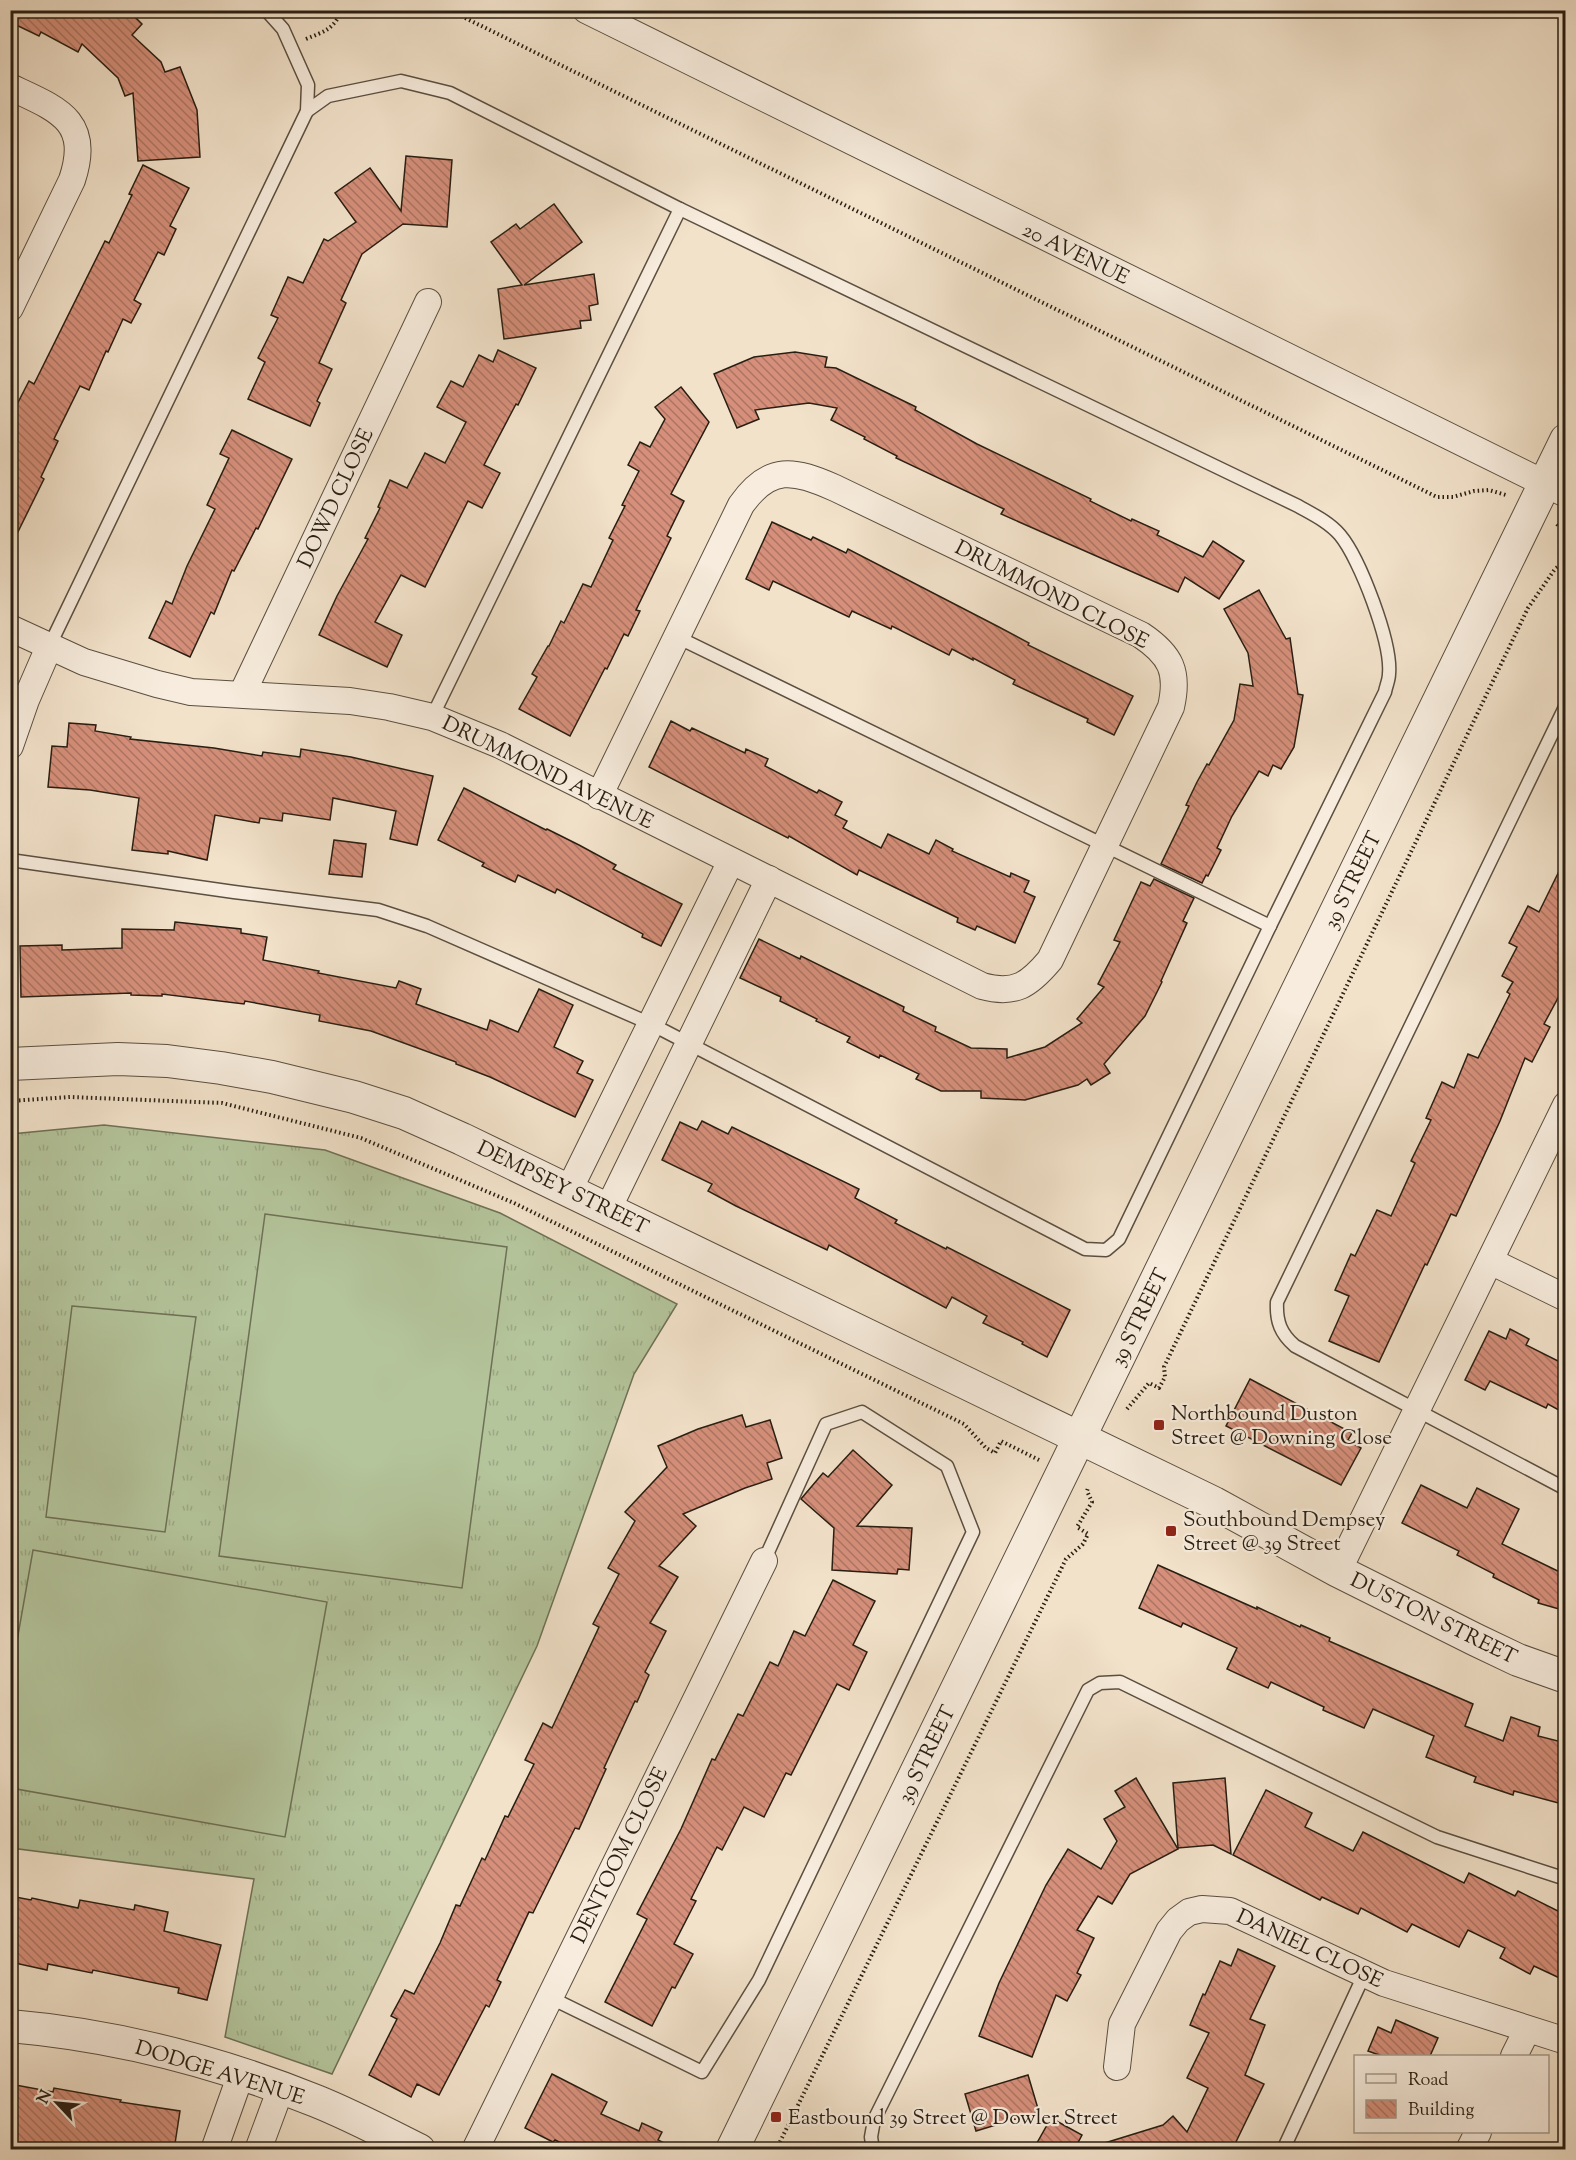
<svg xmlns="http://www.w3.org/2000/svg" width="1576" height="2160" font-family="'Sorts Mill Goudy',serif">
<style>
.grass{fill:url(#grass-tufts);stroke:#6e7156;stroke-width:1.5}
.garden{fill:#b4c49b;stroke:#6e7156;stroke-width:1.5}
.building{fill:url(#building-back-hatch);stroke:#291e12;stroke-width:1.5}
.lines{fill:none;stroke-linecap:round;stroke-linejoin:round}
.service-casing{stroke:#5b4f40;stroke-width:15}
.minor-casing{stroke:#5b4f40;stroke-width:28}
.tertiary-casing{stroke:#5b4f40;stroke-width:34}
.path{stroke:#291e12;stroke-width:4;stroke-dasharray:1.5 3;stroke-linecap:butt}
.service{stroke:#f7ecdd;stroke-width:12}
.minor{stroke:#f7ecdd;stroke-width:26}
.tertiary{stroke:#f7ecdd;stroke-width:32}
.poi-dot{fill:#8f2418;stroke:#f7ecdd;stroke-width:2}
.labels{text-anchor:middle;stroke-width:4.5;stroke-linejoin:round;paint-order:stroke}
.street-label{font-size:21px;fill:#291e12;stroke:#f7ecdd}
.poi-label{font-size:21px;fill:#291e12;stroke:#f7ecdd;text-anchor:start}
</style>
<defs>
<pattern id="grass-tufts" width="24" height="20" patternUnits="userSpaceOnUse" patternTransform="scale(1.5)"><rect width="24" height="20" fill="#b4c49b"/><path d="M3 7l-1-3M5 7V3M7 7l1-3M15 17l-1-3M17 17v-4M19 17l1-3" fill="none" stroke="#9ba884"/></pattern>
<pattern id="building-back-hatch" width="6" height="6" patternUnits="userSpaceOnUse" patternTransform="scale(1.5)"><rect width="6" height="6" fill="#d58f7a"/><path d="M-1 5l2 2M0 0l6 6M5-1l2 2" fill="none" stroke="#ad7463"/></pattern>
</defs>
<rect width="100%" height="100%" fill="#f2e2ca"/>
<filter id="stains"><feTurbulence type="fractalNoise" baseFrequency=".00333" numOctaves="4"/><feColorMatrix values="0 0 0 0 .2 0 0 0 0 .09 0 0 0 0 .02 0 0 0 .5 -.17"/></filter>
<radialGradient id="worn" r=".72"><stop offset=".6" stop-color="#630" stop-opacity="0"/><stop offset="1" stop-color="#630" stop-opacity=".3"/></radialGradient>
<path class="grass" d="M104,1125l221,25 175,63 177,91 -43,70 -97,272 -205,428 -107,-37 29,-158 -243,-31v-714z"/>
<g class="garden">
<path d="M265,1214l242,33 -45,341 -243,-32z"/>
<path d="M72,1306l124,11 -31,215 -119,-15z"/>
<path d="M33,1550l294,52 -42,235 -274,-49v-113z"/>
</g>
<g class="building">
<path d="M10,10h118l14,14 -10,11 29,27 4,10 15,-5 17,43 3,47 -62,4 -5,-68 -8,3 -7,-18 -36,-34 -4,8 -37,-20 -2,4 -29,-14z"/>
<path d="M406,156l46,4 -5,67 -44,-3 -41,30 -21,46 5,3 -27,60 13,6 -15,32 3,2 -10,23 -62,-27 17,-37 -7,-4 20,-40 -7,-3 17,-38 15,6 21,-44 4,2 28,-19 -21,-29 35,-25 31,43z"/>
<path d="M143,165l46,23 -19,38 6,3 -12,26 -6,-3 -24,48 7,4 -10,19 -8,-4 -15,33 -2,-1 -17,39 -9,-4 -26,53 4,2 -17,36 3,2 -34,69v-130l19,-37 5,3 71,-143 4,2 23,-48 -3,-1z"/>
<path d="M554,204l28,38 -58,43 70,-11 4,30 -9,2 2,14 -11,1 1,7 -77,11 -6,-50 24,-4 -31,-43 25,-18 4,5z"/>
<path d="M498,350l38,18 -18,37 -2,-1 -32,61 16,8 -18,35 -14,-7 -43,86 -24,-12 -26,47 27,13 -15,32 -68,-32 18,-39 31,-57 -3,-1 15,-30 -2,-1 12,-27 17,8 18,-35 20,10 21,-41 -29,-15 14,-26 12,6 16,-32 14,7z"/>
<path d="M795,352l32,5 -2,10 11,1 80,39 -1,3 62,34 114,55 -1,2 41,20 1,-2 27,12 -2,4 46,22 10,-16 31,20 -25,38 -34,-22 -7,15 -177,-78 3,-5 -108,-51 1,-2 -33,-17 1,-2 -34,-17 6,-12 -28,-5 -54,7 4,9 -22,9 -23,-54 40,-17z"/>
<path d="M681,387l28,35 -38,72 13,7 -17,35 4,2 -35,72 4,1 -12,25 -4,-2 -17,35 -2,-1 -35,68 -51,-27 18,-32 -5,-3 16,-28h1l12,-25 3,2 19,-39 8,3 22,-47 -4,-2 16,-32 -3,-1 17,-34 -11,-6 12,-23 10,5 15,-28 -10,-12z"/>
<path d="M232,430l60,29 -34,70 -2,-1 -22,43 -2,-1 -18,44 -3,-2 -21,45 -41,-19 17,-37 6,3 15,-38 28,-57 -8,-4 22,-47 -9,-4z"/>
<path d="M772,522l39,18 2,-3 33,16 2,-4 149,77 32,17 -1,2 105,51 -19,39 -27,-13 1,-3 -75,-35 2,-4 -42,-22v2l-21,-11 -3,6 -57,-29 -1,3 -39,-18 -3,6 -76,-36 -4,9 -23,-11z"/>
<path d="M1259,590l27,49 4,-1 8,56 5,1 -9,52 -13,22 -8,-4 -5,11 -9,-5 -27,45 -15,32 4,2 -13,26 -2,-1 -4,8 -41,-19 28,-58 -3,-1 11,-23 10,-18 2,1 25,-45 6,-36 13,2 -5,-33 -24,-44z"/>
<path d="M671,721l19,10 2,-3 53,25 1,-4 22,10 -3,7 52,27 2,-3 23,12 -7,13 12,6 -4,7 38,20 7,-14 41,20 7,-14 17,9 -1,2 58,26 1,-4 18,8 -5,11 11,5 -20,46 -38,-17 -2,4 -18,-8 1,-4 -99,-48 -2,5 -68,-39 -1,2 -139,-71z"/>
<path d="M69,723l27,2 -1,6 36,6 -1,2 84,9 48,8 1,-4 37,5 1,-8 50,8 82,19 -16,69 -27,-6 6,-28 -63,-13 -3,22 -47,-7 -1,8 -22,-3 -1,5 -44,-8 -8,45 -39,-9v3l-36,-4 7,-52 -49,-8 -42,-3 4,-41 15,1z"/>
<path d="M464,788l82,42 1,-1 32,16 37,20 -3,4 69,35 -21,42 -19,-9 1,-3 -86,-45 -2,4 -37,-18 -3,7 -33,-16 2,-3 -46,-23z"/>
<path d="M334,840l32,4 -4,33 -33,-3z"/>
<path d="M1566,857v126l-22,41 6,3 -18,35 -7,-4 -25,63 -44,95 -5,-2 -24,51 -2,-1 -46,98 -50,-21 20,-45 -14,-6 16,-36 4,2 22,-46 14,6 24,-53 -4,-2 20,-41 -5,-2 16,-36 12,6 14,-34 10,4 32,-64 -3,-2 6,-10 -11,-6 15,-29 -8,-4 19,-37 11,6z"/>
<path d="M1154,879l40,19 -11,23 4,2 -26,58 1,1 -17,34 -41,48 6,9 -19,12 -4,-6 -9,6 -53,15 -44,-2v-7h-40l-25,-12 3,-5 -39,-19 -1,3 -32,-16 3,-5 -34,-16 1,-2 -37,-18 1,-4 -41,-19 19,-39 41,20 1,-3 103,51 -1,4 33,16 -1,4 36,17 36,1v9l38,-11 37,-24 -5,-4 27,-32 -6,-3 22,-42 -6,-2 27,-58 9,4z"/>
<path d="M175,922l66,7v4l26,4 -4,23 56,11 -1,2 78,15 3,-7 22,8 -5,15 71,26 3,-10 28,12 21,-43 34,16 -19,42 29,14 -6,12 16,7 -18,37 -85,-40 -34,-13v-2l-85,-31 -52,-10 1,-6 -75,-14 -1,3 -82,-10v2l-31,-1v-2l-110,4 -1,-51 42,-1v5l60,-2v-19l52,1z"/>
<path d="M702,1121l26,13 4,-7 127,62 -4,9 42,22 -2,3 51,26 1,-2 123,63 -23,47 -25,-13 1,-2 -40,-19 4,-7 -35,-19 -6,11 -117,-63 -2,5 -91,-44 -28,-15 4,-7 -50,-24 18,-38 17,8z"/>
<path d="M1510,1329l19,10 -3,6 40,20v49l-18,-10 -2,4 -56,-27 -5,9 -20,-10 24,-49 17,8z"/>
<path d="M1250,1379l102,54 -4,7 13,8 -20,37 -115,-59z"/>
<path d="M742,1415l4,12 24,-7 12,38 -15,5 5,16 -27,9 -62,26 13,12 -37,40 19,11 -28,46 16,8 -21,41 4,3 -12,27 -2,-1 -31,67 2,1 -27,60 -4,-1 -42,85 -4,-1 -32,68 4,2 -12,25 -3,-2 -47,90 -22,-11 -6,13 -42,-22 28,-56 -6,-3 14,-26 9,4 26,-51 16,-38 4,1 22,-48 3,2 20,-44 3,1 26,-53 -9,-4 18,-37 9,5 47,-101 -6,-3 26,-50 -11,-6 27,-47 -10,-9 42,-45 -9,-21 40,-17z"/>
<path d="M853,1450l39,35 -35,41 55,2 -3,42 -11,-1 -1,5 -65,-4 2,-42 -33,-29 22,-26 5,4z"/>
<path d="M1421,1485l46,23 10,-20 42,21 -17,35 64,31v36l-28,-8 1,-3 -46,-23 1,-3 -37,-19 2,-4 -57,-28z"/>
<path d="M1158,1565l99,44v-2l43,20 1,-2 29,13 -1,3 144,63 -8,22 38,15 8,-24 29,10 -2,9 28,7v62l-52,-14 -1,4 -39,-13 2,-5 -50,-20 8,-21 -61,-27 -9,19 -41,-18 1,-3 -53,-25 -3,6 -41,-19 10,-21 -54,-25 -2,4 -42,-19z"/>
<path d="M833,1580l42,21 -22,44 14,7 -18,38 -12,-6 -46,91 -5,-2 -22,44 -20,-10 -22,43 -5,-3 -26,52 5,2 -22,43 19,10 -18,34 -3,-1 -20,39 -47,-24 42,-83 -10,-5 44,-85 31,-70 3,1 23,-46 5,2 27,-54 8,4 16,-35 11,5z"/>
<path d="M1136,1778l42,71 -48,25 -18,30 -14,-8 -21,34 17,8 -17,35 4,2 -14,26 -11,-6 -24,62 -53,-21 20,-53 47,-98 22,-36 33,20 16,-28 -13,-22 21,-12 -10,-16z"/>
<path d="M1225,1778l6,76 -18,-9 -35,3 -5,-65z"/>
<path d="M1266,1790l46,23 -7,14 48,24 10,-19 101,51 5,-10 46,23 3,-5 48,24v66l-32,-15 -4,8 -30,-16 5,-10 -37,-18 -9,17 -47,-23 -5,8 -46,-24 -3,6 -36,-17 -2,3 -87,-45z"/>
<path d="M10,1896l21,4 1,-2 46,10 2,-8 54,10 1,-5 33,7 -4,19 57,14 -14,55 -29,-7 1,-5 -86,-18 -1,3 -44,-9 -1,6 -37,-8z"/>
<path d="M1238,1949l37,17 -25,53 15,6 -20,50 19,9 -32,66h-133l-1,-5 65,-20 10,-9 14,16 21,-44 -21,-10 22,-45 -19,-8 13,-31 2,1 15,-34 11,5z"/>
<path d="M1396,2020l42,18 -8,18h-48l-14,-5 10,-24 13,6z"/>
<path d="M552,2074l55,28 -6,12 38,17 3,-8 20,9 -4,8 20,10h-102l-21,-10 -2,2 -28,-14z"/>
<path d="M1028,2075l11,37 -63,19 -11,-37z"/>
<path d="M10,2084l43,8 1,-4 67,12 -1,2 60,9 -6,39h-164z"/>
<path d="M1051,2118l31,17 -8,15h-41z"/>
</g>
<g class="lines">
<g class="service-casing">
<g id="service">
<path d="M307,111l21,-15 73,-15 49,12 230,116 -248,508"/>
<path d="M677,637l593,289"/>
<path d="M49,647l258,-536 1,-26 -25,-56 -17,-19"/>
<path d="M1566,705l-289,597c-1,20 4,32 18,44l271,143"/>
<path d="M10,860l224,32 144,18 49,16 224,98 434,225 21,1 13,-11 151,-313 115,-234c1,-6 4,-12 4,-18 3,-31 -29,-115 -49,-139 -11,-13 -28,-21 -42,-29l-618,-297"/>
<path d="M549,1997l153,75 57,-92 214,-448 -26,-66 -85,-54 -36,12 -62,137"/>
<path d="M873,2150l-2,-13 3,-17 214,-430 12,-7 20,-1 317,155 129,42"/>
<path d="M1283,2150l81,-175"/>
</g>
</g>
<g class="minor-casing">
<g id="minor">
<path d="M586,10l980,484"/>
<path d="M10,87c47,22 82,33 62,93l-62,128"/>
<path d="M10,628l74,34 73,22 34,8 159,9 39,6 43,10 68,28 482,241c33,9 47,-1 68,-26l121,-253c8,-35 0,-52 -30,-72l-306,-147c-41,-18 -65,-24 -94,17l-142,291"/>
<path d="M242,694l186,-392"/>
<path d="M10,746l16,-46 23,-53"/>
<path d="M569,1190l162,-329"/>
<path d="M608,1209l161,-330"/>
<path d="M1490,1261l76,37"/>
<path d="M1338,1571l228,-466"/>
<path d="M1514,2056l13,-26"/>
<path d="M1117,2067l5,-43 47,-93 9,-11 11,-8 13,-3 28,2 154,72 182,58"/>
<path d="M214,2150l27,-76"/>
<path d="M258,2150l23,-62"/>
<path d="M475,2150l289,-589"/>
<path d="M1469,2150l9,-18"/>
</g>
</g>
<g class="tertiary-casing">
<g id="tertiary">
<path d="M10,1064l108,-5 49,2 54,7 51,9 82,20 50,16 58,26 752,364 124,68 138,69 42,20 48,17"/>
<path d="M10,2026c105,9 209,36 306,75 35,14 69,32 103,49"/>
<path d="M732,2150l834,-1710"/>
</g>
</g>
<g class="path">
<path d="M449,10l988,487h16l21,-6 15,-1 17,5"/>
<path d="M306,39c19,-8 27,-9 36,-29"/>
<path d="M1557,524l9,11"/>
<path d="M10,1101l60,-4 152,6 139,35 153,65 450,221 22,24 9,5 6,-12 38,19"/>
<path d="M1127,1409l22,-26 10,5 6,-11 -1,-10 364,-759 27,-39 11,-9"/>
<path d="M776,2150l290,-591 17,-15 5,-10 -11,-7 15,-25 -5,-11 1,-3"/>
</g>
<use href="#service" class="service"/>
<use href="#minor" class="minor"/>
<use href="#tertiary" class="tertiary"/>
</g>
<g class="poi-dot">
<rect x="1153" y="1419" width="12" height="12" rx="3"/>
<rect x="1165" y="1525" width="12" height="12" rx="3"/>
<rect x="770" y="2111" width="12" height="12" rx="3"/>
</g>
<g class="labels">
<g class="street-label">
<text transform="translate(1076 253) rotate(26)" y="7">20 AVENUE</text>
<text transform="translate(335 498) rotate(-65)" y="7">DOWD CLOSE</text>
<text transform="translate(1052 594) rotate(27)" y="7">DRUMMOND CLOSE</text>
<text transform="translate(548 772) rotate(26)" y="7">DRUMMOND AVENUE</text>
<text transform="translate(1352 880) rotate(-64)" y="7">39 STREET</text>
<text transform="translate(563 1187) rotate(26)" y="7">DEMPSEY STREET</text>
<text transform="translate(1139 1317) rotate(-64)" y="7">39 STREET</text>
<text transform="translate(1434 1618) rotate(26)" y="7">DUSTON STREET</text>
<text transform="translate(926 1754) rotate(-64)" y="7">39 STREET</text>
<text transform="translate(619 1855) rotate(-64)" y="7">DENTOOM CLOSE</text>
<text transform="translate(1310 1948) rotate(25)" y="7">DANIEL CLOSE</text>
<text transform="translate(220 2072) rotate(17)" y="7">DODGE AVENUE</text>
</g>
<g class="poi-label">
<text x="1171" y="1420">Northbound Duston<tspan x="1171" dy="24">Street @ Downing Close</tspan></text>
<text x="1183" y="1526">Southbound Dempsey<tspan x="1183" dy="24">Street @ 39 Street</tspan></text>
<text x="788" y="2124">Eastbound 39 Street @ Dowler Street</text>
</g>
</g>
<rect width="1576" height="2160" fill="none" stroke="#f2e2ca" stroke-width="36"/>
<rect x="12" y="12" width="1552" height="2136" fill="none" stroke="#291e12" stroke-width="3"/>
<rect x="18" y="18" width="1540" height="2124" fill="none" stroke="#291e12" stroke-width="1.5"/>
<rect x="1354" y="2055" width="195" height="78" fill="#f7ecdd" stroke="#a59a8c" stroke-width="1.5"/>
<rect x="1366" y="2074" width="30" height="9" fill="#f7ecdd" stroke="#a59a8c" stroke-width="1.5"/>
<text x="1408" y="2085" font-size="18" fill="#291e12">Road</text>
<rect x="1366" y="2100" width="30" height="18" fill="url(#building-back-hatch)" stroke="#a59a8c" stroke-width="1.5"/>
<text x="1408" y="2115" font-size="18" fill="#291e12">Building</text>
<g transform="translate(57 2103) rotate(296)" stroke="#f7ecdd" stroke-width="4.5" paint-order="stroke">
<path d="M0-4.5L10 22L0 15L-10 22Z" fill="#291e12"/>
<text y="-9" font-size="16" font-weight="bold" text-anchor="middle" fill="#291e12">N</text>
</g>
<rect width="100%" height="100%" filter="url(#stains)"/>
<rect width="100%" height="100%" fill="url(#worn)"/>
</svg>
